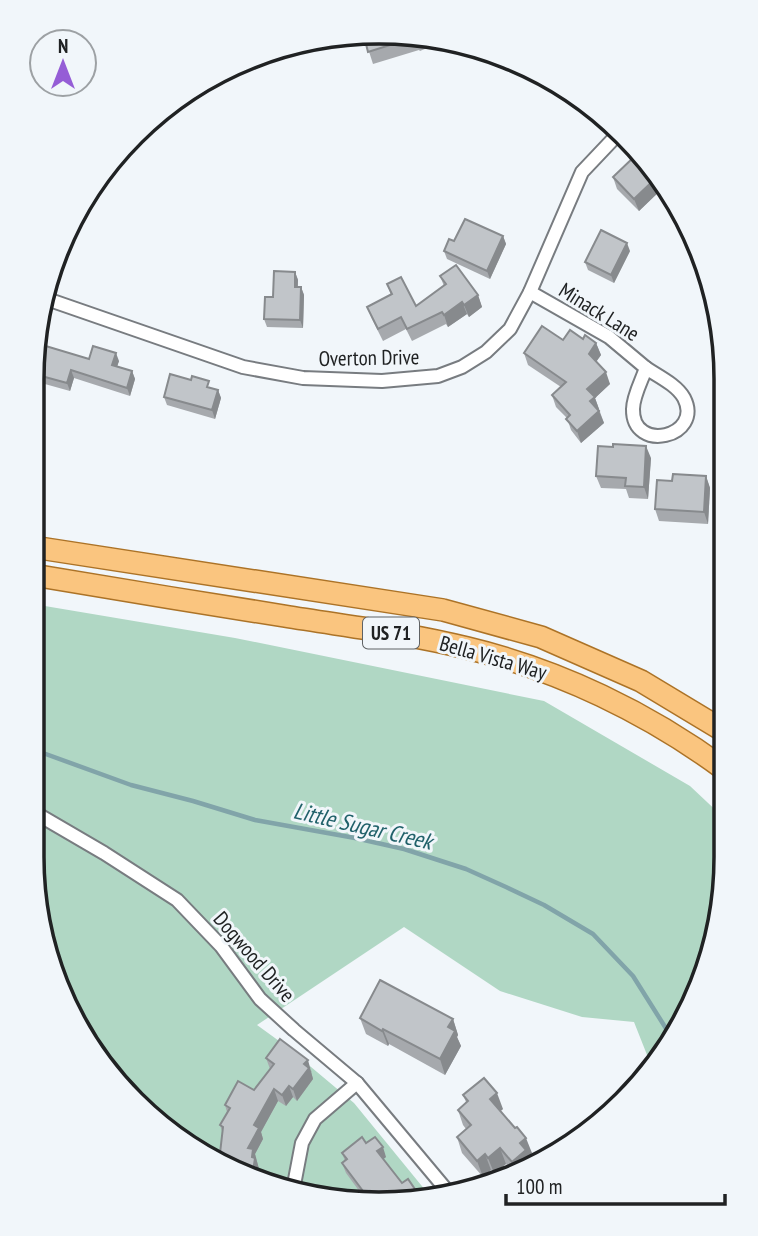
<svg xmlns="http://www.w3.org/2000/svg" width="758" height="1236" font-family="'PT Sans Narrow',sans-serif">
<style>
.green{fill:#b0d7c4}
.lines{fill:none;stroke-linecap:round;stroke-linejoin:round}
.stream{stroke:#81a4a9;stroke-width:4.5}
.minor-casing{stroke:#787c80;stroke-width:16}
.primary-casing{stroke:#ac7327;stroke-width:24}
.minor{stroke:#fff;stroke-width:12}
.primary{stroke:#fac57f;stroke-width:21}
.wall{fill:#a6a9ad}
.shaded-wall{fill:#878a8d}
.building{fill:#c1c5c9;stroke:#878a8d;stroke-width:2}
.labels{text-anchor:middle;stroke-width:6;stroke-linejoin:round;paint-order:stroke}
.shield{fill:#f1f6fa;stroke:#5f6264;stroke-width:2}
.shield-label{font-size:19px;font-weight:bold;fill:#202223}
.street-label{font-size:21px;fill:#202223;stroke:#f1f6fa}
.water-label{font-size:23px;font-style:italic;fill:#20616a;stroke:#f1f6fa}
.rim{fill:none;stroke:#202223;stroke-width:3.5}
</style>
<rect width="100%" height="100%" fill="#f1f6fa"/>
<path class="green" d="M33,604l202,34 309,63 146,85 34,32v84l-24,88 -45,78 -2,2 -19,-48 -52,-5 -82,-26 -96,-64 -147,98 29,21 68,57 76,93 -51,8 -111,-18 -82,-40 -83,-78 -53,-100 -18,-111z"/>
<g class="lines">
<g class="stream">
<path d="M32,749l99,36 62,16 62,19 100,18 49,11 62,20 40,18 38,18 49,29 40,42 39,62"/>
<path d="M667,1029l35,-46"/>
</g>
<g class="minor-casing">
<g id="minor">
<path d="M530,292l79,45 37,31"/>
<path d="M44,298l199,69 60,11 79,3 56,-5 24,-9 24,-15 24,-23 20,-37 52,-120 36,-38"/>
<path d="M646,368c12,8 31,17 38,30 20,39 -52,56 -51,11 0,-13 9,-29 13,-41z"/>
<path d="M32,811l72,42 73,47 44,46 39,53 34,31 63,53 92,110"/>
<path d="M293,1190l9,-47 13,-24 42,-36"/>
</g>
</g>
<g class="primary-casing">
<g id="primary">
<path d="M33,547l410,63 98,27 100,44 83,50"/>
<path d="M33,575c84,14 167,28 251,41 61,10 123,17 183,32 92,22 181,65 257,121"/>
</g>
</g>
<use href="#minor" class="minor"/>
<use href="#primary" class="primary"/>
</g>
<g class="wall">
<path d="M364,36l74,5 1,2 -19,8 -1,-1 -46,14z"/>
<path d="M636,155l28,32 -25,24 -22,-22 -4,-12z"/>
<path d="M503,236l3,8 -16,35 -43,-20 -3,-8 10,-10z"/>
<path d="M630,251l-16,32 -26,-13 -3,-8z"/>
<path d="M295,272l3,8v7h3l3,8 -1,33 -36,-1 -3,-8 9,-22z"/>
<path d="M440,276l38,19 4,12 -13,10 -2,-3 -19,13 -2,-3 -34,17 -6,-12 -23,12 -11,-22 -5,-12 24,-12 -4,-11 29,22 28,-20z"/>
<path d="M583,339l13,4 5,12 -5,7 14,22 -15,14 9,25 -23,20 -10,-13 -4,-12 -11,-11 -4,-12 9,-8 -33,-22 -4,-12z"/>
<path d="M34,357l55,2 30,2 -2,5 15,5 3,8 -5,17 -56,-18 -4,13 -36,-10z"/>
<path d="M212,389l6,1 3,8 -6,21 -48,-14 -3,-8z"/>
<path d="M651,458l-3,41 -19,-1 -3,-9 -25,-1 -5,-12z"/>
<path d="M706,476l4,12 -2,36 -49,-3 -4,-12 17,-28z"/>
<path d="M360,1018l93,1 5,16 -1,2 4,9 -16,29 -56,-31 -1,2 -22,-12z"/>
<path d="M266,1058l46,13 -1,1 2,7 -16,22 -4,-4 -7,9 -8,-5 -17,31 2,7 -8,15 4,15 -1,12 -39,-19 4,-28 -3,-9 7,-13 -2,-7 29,-15 16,-21z"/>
<path d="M463,1095l40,14 -3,2 32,42 -4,3 4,9 -17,9 -9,-10 -12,9 -3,-3 -8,7 -21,-24 -5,-16 9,-8 -3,-4 -5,-15 8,-8z"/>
<path d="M366,1143l20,14 -3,2 19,24 19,15 -42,6h-3l-2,-3 -3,2h-3l-22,-30 -4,-10 3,-2 -3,-8z"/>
</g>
<g class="shaded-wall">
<path d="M656,178l8,9 -25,24 -5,-12z"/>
<path d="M503,236l3,8 -16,35 -3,-8z"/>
<path d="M627,243l3,8 -16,32 -3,-8z"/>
<path d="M295,272l3,8 -1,15 -2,-8z"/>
<path d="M301,287l3,8 -1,33 -3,-8z"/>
<path d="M478,295l4,12 -13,10 -5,-12z"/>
<path d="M462,302l5,12 -19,13 -4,-12z"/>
<path d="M596,343l5,12 -8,11 -4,-12z"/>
<path d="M116,353l3,8 -4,12 -3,-8z"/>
<path d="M71,370l3,8 -4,13 -3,-8z"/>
<path d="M132,371l3,8 -5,17 -3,-8z"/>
<path d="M606,372l4,12 -15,14 4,11 -4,4 -8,-24z"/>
<path d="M218,390l3,8 -6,21 -3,-9z"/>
<path d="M599,411l5,12 -23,20 -4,-12z"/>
<path d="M646,446l5,12 -3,41 -4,-12z"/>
<path d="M706,476l4,12 -2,36 -4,-12z"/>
<path d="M453,1019l5,16 -1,2 4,9 -16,29 -5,-16 8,-32z"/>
<path d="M383,1029l6,15 -1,2 -6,-15z"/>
<path d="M308,1060l5,19 -16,22 -4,-12 11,-25z"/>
<path d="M289,1086l4,11 -7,9 -4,-11z"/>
<path d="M274,1089l4,12 -17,31 2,7 -8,15 4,15 -1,12 -6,-2 -4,-31 6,-23z"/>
<path d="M497,1093l6,16 -7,6 -6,-16z"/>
<path d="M526,1138l6,15 -4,3 4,9 -16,8 -4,-11 8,-19z"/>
<path d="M383,1147l3,10 -5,4 -4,-10z"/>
<path d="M500,1148l6,16 -12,9 -6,-15z"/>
<path d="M485,1154l6,16 -8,7 -6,-16z"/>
<path d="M370,1191l4,10 -3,2h-2l-3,-8z"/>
</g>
<g class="building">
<path d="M364,36l45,3 -41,13z"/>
<path d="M636,155l20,23 -22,21 -21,-22z"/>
<path d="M465,219l38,17 -16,35 -43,-20 5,-12 5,2z"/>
<path d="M601,230l26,13 -16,32 -26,-13z"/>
<path d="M456,265l22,30 -14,10 -2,-3 -18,13 -2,-3 -35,17 -6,-12 -23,12 -11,-22 25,-13 -5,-10 14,-7 15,29 30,-22 -6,-8z"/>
<path d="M274,271l21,1v15h6l-1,33 -36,-1 1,-22h8z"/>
<path d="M542,326l21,14 7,-10 13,9 2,-4 11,8 -7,11 17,18 -19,17 8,8 -5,4 9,10 -22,20 -11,-12 4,-4 -18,-20 14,-13 -42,-29z"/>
<path d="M39,344l50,15 4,-13 23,7 -4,12 20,6 -5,17 -56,-18 -4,13 -33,-9v-17z"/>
<path d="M170,374l21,6 1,-4 17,5 -2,6 11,3 -6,20 -48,-13z"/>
<path d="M613,444l33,2 -2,41 -19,-1 1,-8 -30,-2 2,-30 15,1z"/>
<path d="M673,474l33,2 -2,36 -49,-3 2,-29 15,1z"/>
<path d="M380,980l73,39 -5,8 7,4 -15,28 -57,-30 -1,2 -22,-13z"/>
<path d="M280,1039l28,21 -4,4 5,4 -16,21 -4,-3 -7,9 -8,-6 -20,36 5,3 -11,20 5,1 -1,8 3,1 -3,21 -33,-17 4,-35 -3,-2 10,-17 -5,-3 13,-24 16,9 20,-26 -8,-6z"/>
<path d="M484,1078l13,15 -7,6 25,29 2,-1 9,11 -6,5 6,7 -14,12 -12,-14 -12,10 -3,-4 -8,7 -20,-24 14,-12 -13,-15 10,-9 -5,-6z"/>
<path d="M362,1137l4,6 9,-6 8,10 -6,4 25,32 6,-4 13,19 -41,6 -10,-13 -4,4 -24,-32 5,-4 -5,-6z"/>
</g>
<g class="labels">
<rect class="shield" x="363" y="617.5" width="56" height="31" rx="5"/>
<g class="shield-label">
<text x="391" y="640">US 71</text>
</g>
<g class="street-label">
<text transform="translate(599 312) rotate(32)" y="7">Minack Lane</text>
<text transform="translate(369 358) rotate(-1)" y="7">Overton Drive</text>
<text transform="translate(493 658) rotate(16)" y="7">Bella Vista Way</text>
<text transform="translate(254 957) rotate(49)" y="7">Dogwood Drive</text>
</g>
<g class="water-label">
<text transform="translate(363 826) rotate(13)" y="8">Little Sugar Creek</text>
</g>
</g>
<path d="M0 0H758V1236H0ZM379 44H379A335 335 0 0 1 714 379V857A335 335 0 0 1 379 1192H379A335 335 0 0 1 44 857V379A335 335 0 0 1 379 44Z" fill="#f1f6fa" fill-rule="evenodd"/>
<path class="rim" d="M379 44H379A335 335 0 0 1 714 379V857A335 335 0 0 1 379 1192H379A335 335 0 0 1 44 857V379A335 335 0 0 1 379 44Z"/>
<g transform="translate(63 63)"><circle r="33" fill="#f1f6fa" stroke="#9da1a4" stroke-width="2"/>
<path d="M0-5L12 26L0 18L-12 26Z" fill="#955dd6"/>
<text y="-10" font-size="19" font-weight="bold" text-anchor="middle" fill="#202223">N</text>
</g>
<path d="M506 1194v10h219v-10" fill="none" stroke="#202223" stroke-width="3.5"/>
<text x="516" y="1194" font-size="21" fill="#202223" stroke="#f1f6fa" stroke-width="5" paint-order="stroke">100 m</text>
</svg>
